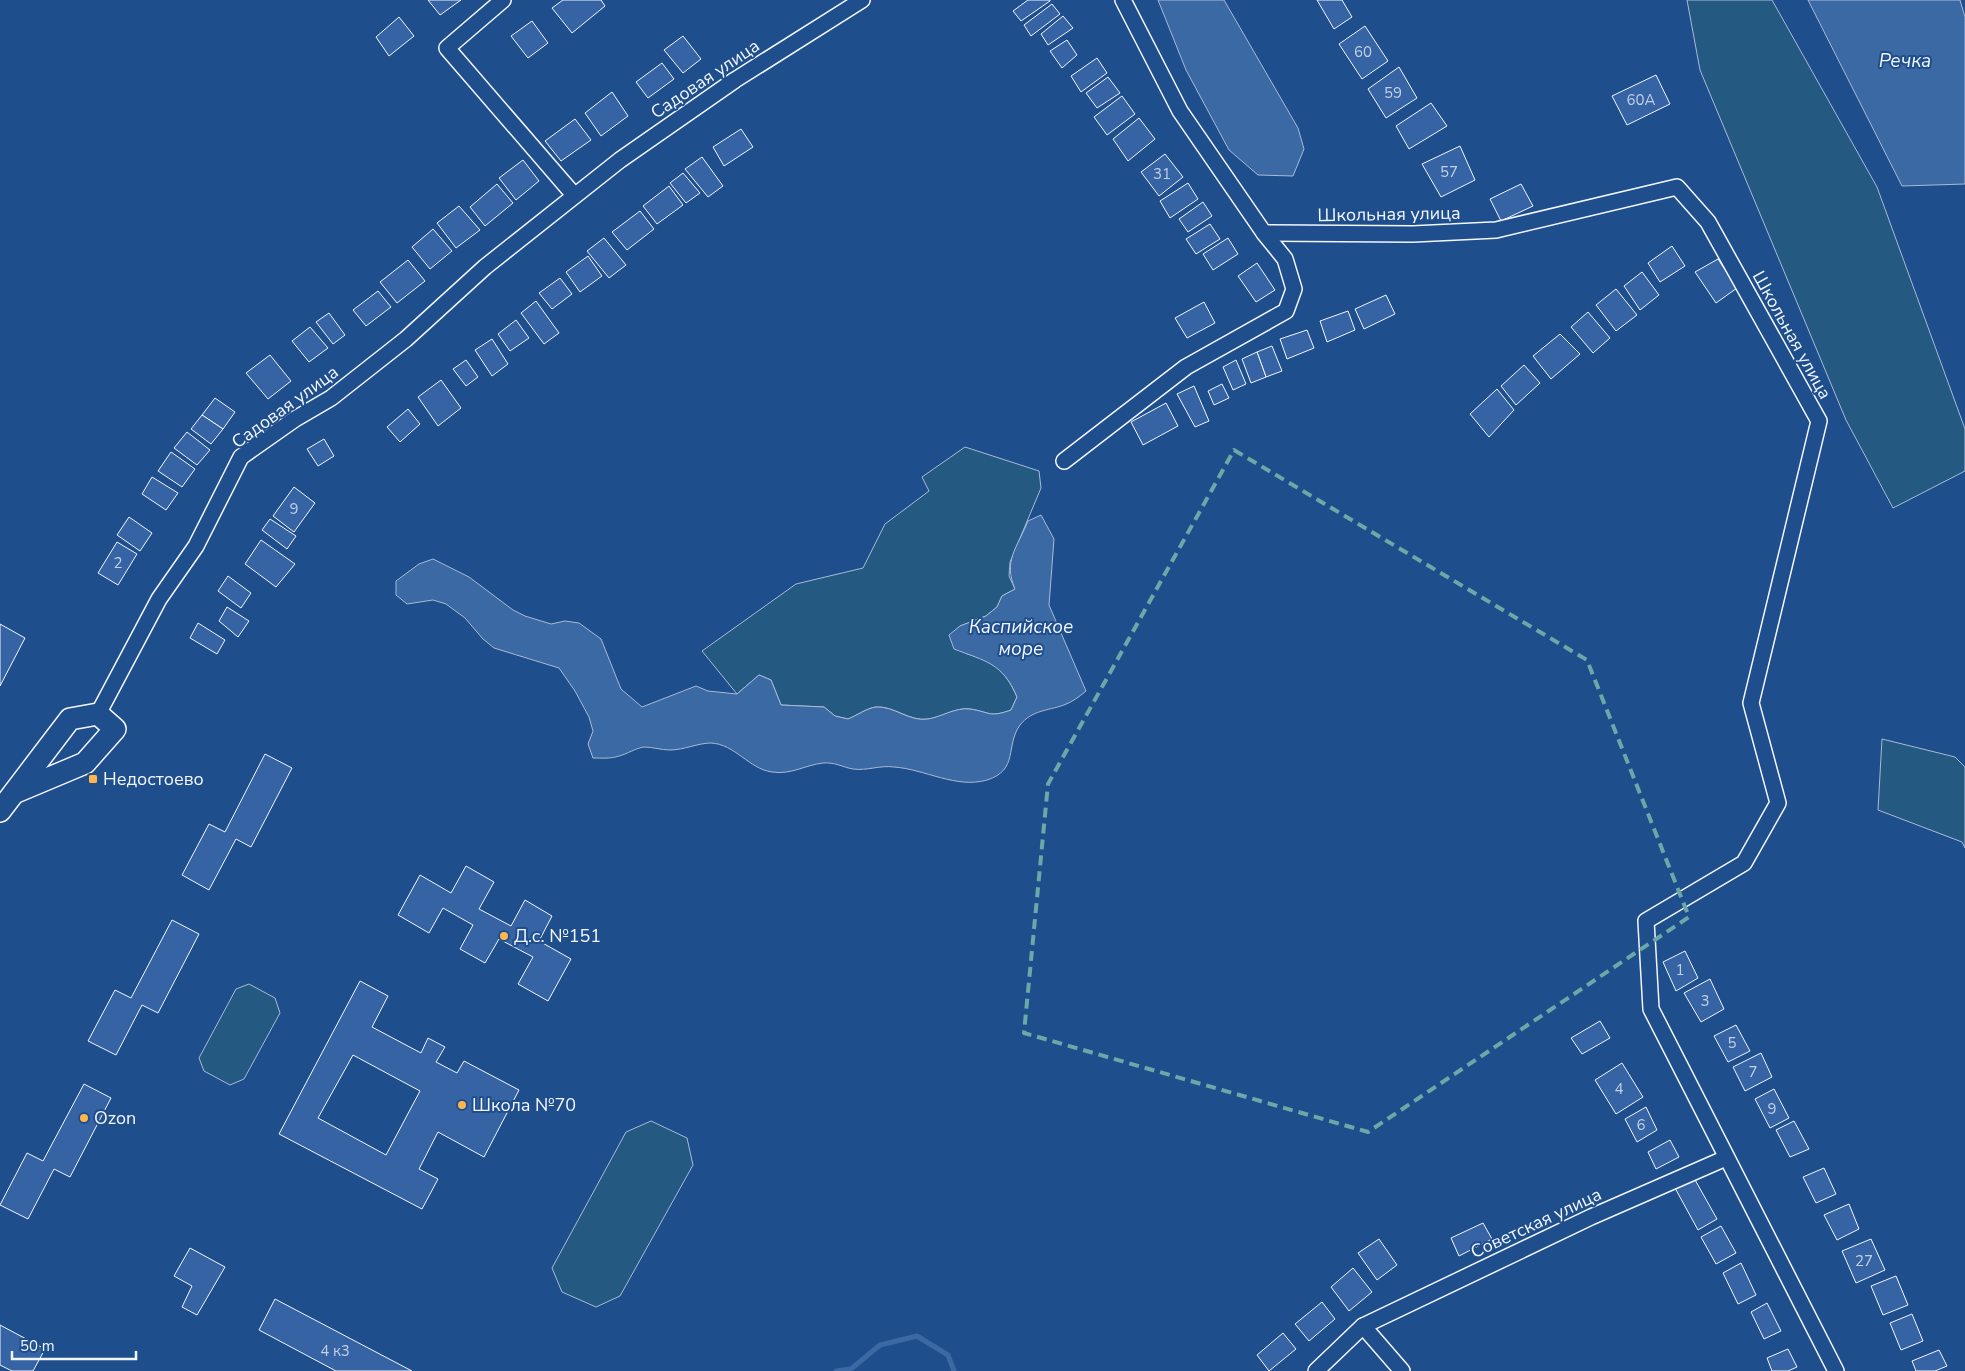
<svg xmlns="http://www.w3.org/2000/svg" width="1965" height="1371" font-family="'Nunito Sans',sans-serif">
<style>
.green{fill:#245a82;stroke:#a8bbd7}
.water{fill:#3b69a3;stroke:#a8bbd7}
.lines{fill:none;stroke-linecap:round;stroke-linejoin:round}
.stream{stroke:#3b69a3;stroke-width:5}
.building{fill:#3563a3;stroke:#f2f6ff;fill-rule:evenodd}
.street-casing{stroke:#f2f6ff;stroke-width:18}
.secondary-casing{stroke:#f2f6ff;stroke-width:24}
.street{stroke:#1f4e8c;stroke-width:15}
.secondary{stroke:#1f4e8c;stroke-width:21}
.marked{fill:none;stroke:#6aa9a8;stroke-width:4;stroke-dasharray:10 6;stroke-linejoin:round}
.poi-dot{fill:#ffb74d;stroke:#1f4e8c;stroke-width:2}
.labels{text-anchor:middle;stroke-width:4;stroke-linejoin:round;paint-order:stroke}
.number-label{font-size:15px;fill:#c3d1e8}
.street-label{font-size:18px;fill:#f2f6ff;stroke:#1f4e8c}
.poi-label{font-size:18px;fill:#f2f6ff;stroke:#1f4e8c;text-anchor:start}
.water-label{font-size:19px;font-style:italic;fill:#f2f6ff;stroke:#1f4e8c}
</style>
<rect width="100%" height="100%" fill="#1f4e8c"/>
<g class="green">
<path d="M1687,0h85l105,187 88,242v42l-72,37 -47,-88 -146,-350z"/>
<path d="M965,447l74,24 2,17 -31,74 -1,14 6,13 -13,7 -5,11 -11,9 -26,10 7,28c27,6 39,18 50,43l-6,13c-22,8 -21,2 -41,-1 -13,-2 -29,8 -41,10 -20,3 -34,-13 -53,-12 -9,1 -20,9 -28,12l-13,-3 -11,-9 -43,-2 -10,-25 -12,-5 -22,19 -35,-43 94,-67 67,-16 22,-44 44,-33 -7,-14z"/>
<path d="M1882,739l73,18 10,10v81l-3,-6 -84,-32z"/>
<path d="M249,984l26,14 5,15 -36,66 -14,6 -26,-14 -5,-13 37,-69z"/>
<path d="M651,1121l36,17 6,27 -73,131 -24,11 -34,-15 -10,-24 74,-136z"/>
</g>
<g class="water">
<path d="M1158,0h66l74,128 6,21 -11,27 -35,-1 -29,-25 -43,-80z"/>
<path d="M1808,0h152l5,17v167l-63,2z"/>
<path d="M1041,515l13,24 -5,66 37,86c-7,6 -14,11 -22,14 -17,6 -32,5 -44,20 -15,21 -1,45 -33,55 -30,9 -63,-11 -93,-13 -14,-2 -27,4 -41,2 -11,-2 -18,-7 -30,-6 -18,2 -32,12 -51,9 -23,-3 -37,-28 -61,-29 -13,0 -27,7 -41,7 -8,0 -18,-3 -26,-3 -8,1 -17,7 -25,9 -9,3 -17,2 -26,2l-5,-14 5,-13 -4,-14 -14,-26 -16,-23 -65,-20 -11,-9 -18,-21 -19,-14 -13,-4 -26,4 -11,-9v-14l23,-17 14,-5 36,18 44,33 12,6 26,8 14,-3 14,2 22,16 20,50 21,18 54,-21 12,5 29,3 22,-19 12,5 10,25 43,2 11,9 13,3c8,-3 19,-11 28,-12 19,-1 33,15 52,12 13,-2 28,-12 42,-10 20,3 19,9 41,1l6,-13c-14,-34 -32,-36 -63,-48l-5,-14 11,-9 26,-10 11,-9 5,-11 13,-7c-12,-28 2,-41 13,-68z"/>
</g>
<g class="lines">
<path class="stream" d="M836,1371l15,-2 29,-24 37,-9 31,19 6,16"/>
</g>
<g class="building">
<path d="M428,0h33l-21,15z"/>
<path d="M563,0h38l4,6 -33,27 -20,-25z"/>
<path d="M1028,0h22v1l-29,20 -8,-10z"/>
<path d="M1317,0h25l10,17 -18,12z"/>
<path d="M1052,4l8,10 -29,22 -7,-11z"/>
<path d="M1063,16l10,12 -25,17 -7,-11z"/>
<path d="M399,17l15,19 -25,20 -13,-19z"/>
<path d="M532,21l16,22 -20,15 -17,-22z"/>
<path d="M1365,26l23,35 -26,18 -23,-35z"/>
<path d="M683,36l18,23 -18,14 -19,-23z"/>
<path d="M1067,40l10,15 -15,13 -12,-17z"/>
<path d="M1097,58l10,15 -26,19 -10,-16z"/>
<path d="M662,63l12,16 -26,19 -12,-16z"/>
<path d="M1399,67l18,31 -31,20 -18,-29z"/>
<path d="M1656,75l14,29 -43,21 -15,-29z"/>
<path d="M1108,77l12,16 -23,15 -11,-15z"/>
<path d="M612,92l16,24 -27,20 -16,-23z"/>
<path d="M1122,96l13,18 -28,21 -13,-18z"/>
<path d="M1431,103l16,23 -38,23 -13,-23z"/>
<path d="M1139,118l16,21 -27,22 -15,-22z"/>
<path d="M575,119l16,21 -30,21 -16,-20z"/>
<path d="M741,129l12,18 -29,19 -11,-19z"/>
<path d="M1460,146l15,34 -34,17 -19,-33z"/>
<path d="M1165,154l18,23 -24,19 -18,-24z"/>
<path d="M702,157l21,29 -15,11 -23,-28z"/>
<path d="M523,160l16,21 -23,19 -17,-22z"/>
<path d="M683,173l17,20 -14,10 -16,-20z"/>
<path d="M1188,183l10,16 -28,19 -10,-17z"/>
<path d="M497,184l16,19 -28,23 -15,-19z"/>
<path d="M1521,184l12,22 -32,15 -11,-22z"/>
<path d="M669,186l14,19 -26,19 -14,-18z"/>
<path d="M1203,202l9,14 -24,16 -9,-13z"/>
<path d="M459,206l21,24 -24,18 -19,-25z"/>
<path d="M640,211l14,18 -27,21 -15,-18z"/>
<path d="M1210,224l10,15 -24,15 -10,-15z"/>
<path d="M433,229l19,22 -22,18 -18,-22z"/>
<path d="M604,238l22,27 -17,13 -22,-27z"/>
<path d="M1228,238l10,16 -25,16 -10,-16z"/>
<path d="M1672,246l13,20 -25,16 -12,-19z"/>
<path d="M588,256l14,20 -22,16 -14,-20z"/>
<path d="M1718,259l19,29 -21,15 -21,-31z"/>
<path d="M408,260l17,21 -28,22 -17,-21z"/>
<path d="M1257,263l18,27 -19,12 -18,-26z"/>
<path d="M1642,272l17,23 -19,15 -16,-24z"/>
<path d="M560,278l12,16 -20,15 -13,-16z"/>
<path d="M1616,289l21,26 -21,16 -20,-26z"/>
<path d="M378,291l13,16 -25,19 -13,-16z"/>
<path d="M1386,295l9,19 -31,15 -9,-20z"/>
<path d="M536,301l23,32 -15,11 -23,-31z"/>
<path d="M1204,302l11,21 -28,15 -12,-20z"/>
<path d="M1348,311l7,19 -28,12 -7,-21z"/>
<path d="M1588,312l22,26 -17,15 -22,-26z"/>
<path d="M329,313l16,22 -12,9 -17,-22z"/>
<path d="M516,320l13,18 -19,13 -12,-17z"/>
<path d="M310,327l18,21 -19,14 -17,-21z"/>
<path d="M1307,330l7,18 -27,11 -7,-20z"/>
<path d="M1560,334l20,20 -29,25 -18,-23z"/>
<path d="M492,339l16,25 -16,12 -17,-26z"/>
<path d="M1272,346l10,25 -16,6 -9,-25z"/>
<path d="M1257,352l9,25 -15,6 -9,-24z"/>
<path d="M270,355l21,26 -23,18 -22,-26z"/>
<path d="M466,360l12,17 -12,9 -13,-17z"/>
<path d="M1236,360l10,24 -13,6 -10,-23z"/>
<path d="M1524,365l16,18 -24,22 -15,-19z"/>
<path d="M441,380l20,28 -23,18 -20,-29z"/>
<path d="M1222,384l7,14 -15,7 -6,-14z"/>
<path d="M1194,386l15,35 -14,6 -18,-33z"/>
<path d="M1497,389l17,21 -25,27 -19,-23z"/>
<path d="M215,398l20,14 -12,17 -21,-14z"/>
<path d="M1166,403l12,23 -35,19 -12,-23z"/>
<path d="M408,409l12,15 -20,18 -13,-15z"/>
<path d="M202,415l21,14 -12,15 -20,-15z"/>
<path d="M187,432l23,18 -13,15 -23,-17z"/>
<path d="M324,439l10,17 -16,10 -11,-17z"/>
<path d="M171,452l24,17 -13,18 -24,-16z"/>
<path d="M152,477l26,16 -12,17 -24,-16z"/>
<path d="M294,487l21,16 -21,29 -21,-16z"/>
<path d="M129,517l23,16 -12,18 -23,-16z"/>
<path d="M270,519l26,17 -9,13 -25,-19z"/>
<path d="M261,540l34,24 -19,23 -31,-23z"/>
<path d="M117,542l20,12 -19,31 -20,-12z"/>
<path d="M228,576l23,17 -10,15 -23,-17z"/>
<path d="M227,607l22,14 -11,16 -19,-16z"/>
<path d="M198,623l27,17 -8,14 -27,-16z"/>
<path d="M0,624l25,14 -25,48z"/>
<path d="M265,754l27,14 -41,79 -15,-8 -27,51 -27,-15 27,-51 16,8z"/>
<path d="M466,866l28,16 -15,27 32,17 14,-26 27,16 -13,25 32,18 -23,42 -30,-17 15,-27 -34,-18 -14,24 -25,-14 13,-24 -30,-17 -14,25 -31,-18 22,-40 31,18z"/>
<path d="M172,920l27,14 -41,79 -16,-8 -26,50 -28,-14 27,-51 16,8z"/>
<path d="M1685,951l13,27 -22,13 -13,-29z"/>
<path d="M1710,979l14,30 -23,13 -17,-29z"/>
<path d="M360,981l28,15 -16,31 49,26 7,-15 17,9 -9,15 21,11 7,-12 55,29 -35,67 -46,-25 -19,37 19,10 -16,30 -143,-75zM353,1055l67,36 -34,64 -68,-37z"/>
<path d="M1600,1021l10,17 -28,16 -11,-16z"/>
<path d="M1736,1025l14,26 -22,11 -14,-26z"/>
<path d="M1761,1053l11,24 -27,14 -12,-24z"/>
<path d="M1622,1063l21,34 -27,17 -21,-34z"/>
<path d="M84,1084l27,14 -41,79 -16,-8 -26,50 -28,-14 27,-52 16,8z"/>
<path d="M1774,1089l15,29 -19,10 -15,-29z"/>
<path d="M1646,1107l11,23 -20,12 -12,-23z"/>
<path d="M1794,1121l15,28 -19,8 -14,-27z"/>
<path d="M1670,1140l9,17 -23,12 -8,-17z"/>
<path d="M1824,1168l12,26 -20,9 -13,-26z"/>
<path d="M1694,1178l23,41 -19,11 -23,-42z"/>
<path d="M1849,1204l10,25 -22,11 -13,-25z"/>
<path d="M1483,1223l9,16 -33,17 -8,-18z"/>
<path d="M1721,1226l15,27 -20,11 -15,-27z"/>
<path d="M1379,1239l18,26 -20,15 -19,-27z"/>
<path d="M1871,1239l14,31 -29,13 -14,-32z"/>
<path d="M190,1248l35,19 -28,48 -15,-8 10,-21 -18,-10z"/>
<path d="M1741,1263l15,32 -18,9 -15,-31z"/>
<path d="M1353,1268l19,24 -23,19 -18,-24z"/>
<path d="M1896,1276l12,29 -25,10 -12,-29z"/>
<path d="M275,1299l137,72h-76l-77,-41z"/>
<path d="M1322,1302l13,17 -26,22 -14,-17z"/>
<path d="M1767,1303l14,28 -17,8 -13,-27z"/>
<path d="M1912,1314l11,27 -22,9 -11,-27z"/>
<path d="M0,1325l45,24 -12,22h-21l-12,-6z"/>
<path d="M1283,1333l13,16 -27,22 -12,-16z"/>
<path d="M1788,1349l9,18 -9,4h-16l-5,-13z"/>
<path d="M1939,1350l8,16 -12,5h-19l-4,-10z"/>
</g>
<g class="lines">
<g class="street-casing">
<g id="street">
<path d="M503,0l-56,48 127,147"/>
<path d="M1264,233l149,1 83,-4 181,-43 31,35 111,199 -68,282 27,100 -34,60 -98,58 5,88 185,362"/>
<path d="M1064,461l122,-94 100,-56 8,-22 -9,-30 -21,-26 -84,-122 -57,-111"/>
<path d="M98,714l61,-115 37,-53 45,-89 54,-38 36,-21 75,-59 79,-72 135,-107 115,-80 127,-80"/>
<path d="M1363,1326l39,45"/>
<path d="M1316,1371l47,-45 228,-109 135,-59"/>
</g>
</g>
<g class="secondary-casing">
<path id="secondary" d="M0,811l70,-92 28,-5 17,15 -30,34 -69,29"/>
</g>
<use href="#street" class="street"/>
<use href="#secondary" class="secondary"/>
</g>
<path class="marked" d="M1234,450l353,210 102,257 -321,215 -344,-99 24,-249z"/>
<g class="poi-dot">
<rect x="88" y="774" width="10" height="10" rx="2.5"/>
<circle cx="504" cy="936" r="5"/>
<circle cx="462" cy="1105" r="5"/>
<circle cx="84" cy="1118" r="5"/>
</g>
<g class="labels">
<g class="number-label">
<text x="1363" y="57">60</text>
<text x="1393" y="98">59</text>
<text x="1641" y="105">60А</text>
<text x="1449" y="177">57</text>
<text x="1162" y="179">31</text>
<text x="294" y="514">9</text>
<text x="118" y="568">2</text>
<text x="1680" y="975">1</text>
<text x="1705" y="1006">3</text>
<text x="1732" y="1048">5</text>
<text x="1753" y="1077">7</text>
<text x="1619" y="1094">4</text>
<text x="1772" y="1114">9</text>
<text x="1641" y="1130">6</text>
<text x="1864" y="1266">27</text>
<text x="335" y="1356">4 к3</text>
</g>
<g class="street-label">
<text transform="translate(705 79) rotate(-34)" y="6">Садовая улица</text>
<text transform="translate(1389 214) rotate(-1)" y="6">Школьная улица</text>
<text transform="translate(1792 335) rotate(61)" y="6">Школьная улица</text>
<text transform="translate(285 407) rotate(-36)" y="6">Садовая улица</text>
<text transform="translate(1536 1223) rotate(-25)" y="6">Советская улица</text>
</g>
<g class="poi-label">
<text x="103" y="785">Недостоево</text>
<text x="514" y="942">Д.с. №151</text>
<text x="472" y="1111">Школа №70</text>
<text x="94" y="1124">Ozon</text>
</g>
<g class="water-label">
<text x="1905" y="67">Речка</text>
<text x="1021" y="633">Каспийское<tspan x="1021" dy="22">море</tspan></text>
</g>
</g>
<path d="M12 1351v8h124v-8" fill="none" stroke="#f2f6ff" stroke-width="2.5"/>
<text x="20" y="1351" font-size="15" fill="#f2f6ff" stroke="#1f4e8c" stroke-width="4" paint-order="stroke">50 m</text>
</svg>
